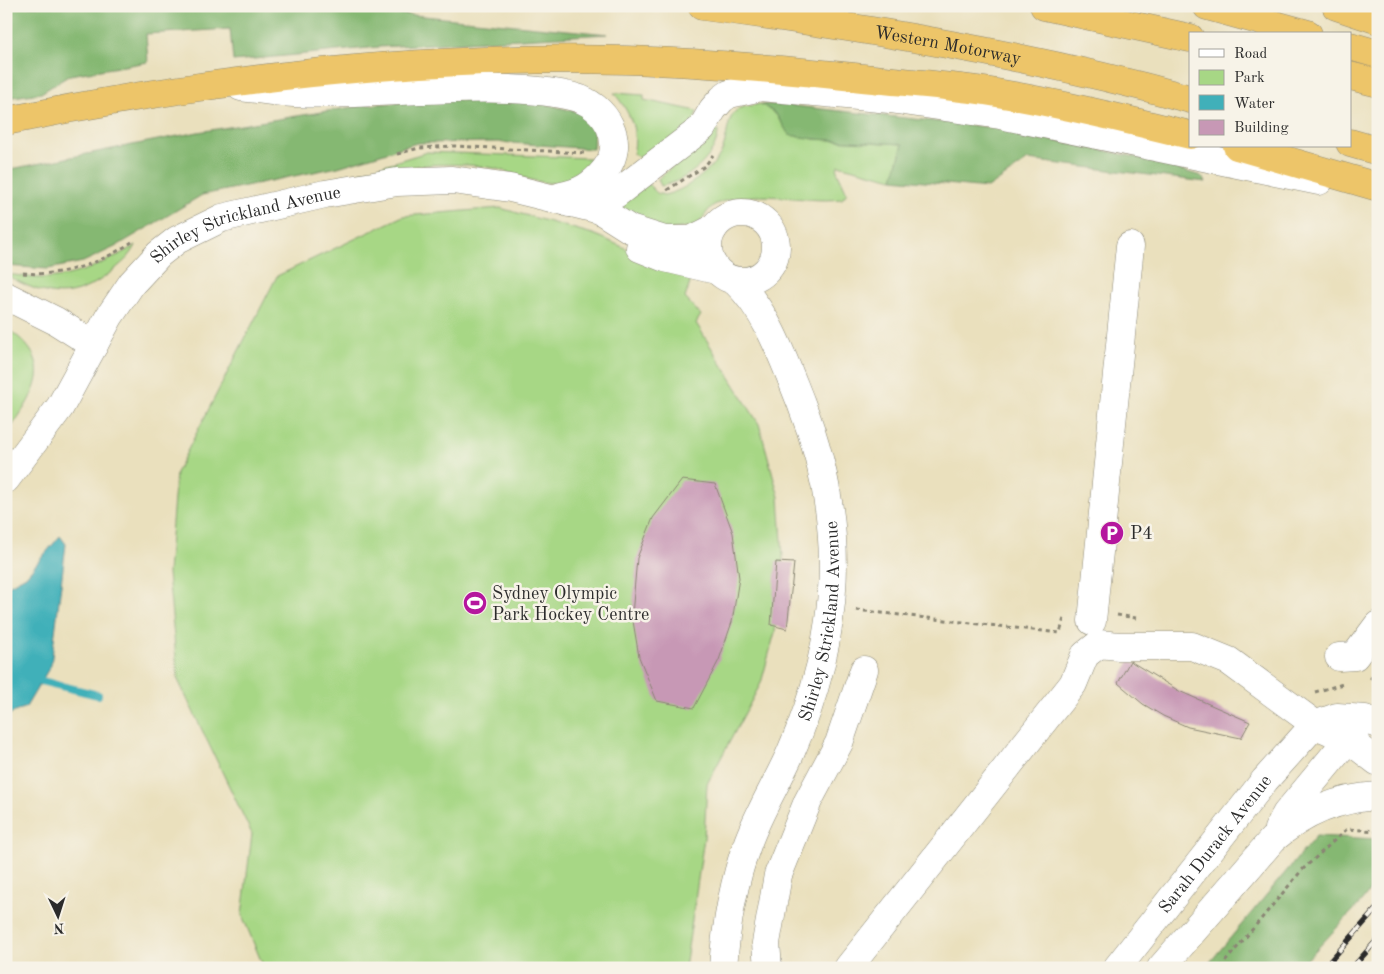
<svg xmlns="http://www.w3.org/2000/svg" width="1384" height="974" font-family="'Old Standard TT',serif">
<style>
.green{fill:#a7d785;stroke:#698158}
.forest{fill:#85b872;stroke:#58724e}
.water{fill:#40b0b9;stroke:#366e72}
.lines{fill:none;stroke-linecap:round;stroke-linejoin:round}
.stream{stroke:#40b0b9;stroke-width:8}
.building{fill:#c798b5}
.minor-casing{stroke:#8a8674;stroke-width:29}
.highway-casing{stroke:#8a8674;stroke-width:29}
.path{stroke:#8a8674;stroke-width:3;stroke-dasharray:4 4;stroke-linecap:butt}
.minor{stroke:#fff;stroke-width:28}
.highway{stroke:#edc569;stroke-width:28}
.rail-casing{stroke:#2b2b2b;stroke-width:5.5}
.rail{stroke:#f7f3e8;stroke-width:4;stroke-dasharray:11;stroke-linecap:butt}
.labels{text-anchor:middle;stroke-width:5;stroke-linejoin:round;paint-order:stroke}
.street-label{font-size:18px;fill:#2b2b2b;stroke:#f7f3e8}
.poi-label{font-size:18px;fill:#2b2b2b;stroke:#f7f3e8;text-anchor:start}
</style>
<rect width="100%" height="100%" fill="#f7f3e8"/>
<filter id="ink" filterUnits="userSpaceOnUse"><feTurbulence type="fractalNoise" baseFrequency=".02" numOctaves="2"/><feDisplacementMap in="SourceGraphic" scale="10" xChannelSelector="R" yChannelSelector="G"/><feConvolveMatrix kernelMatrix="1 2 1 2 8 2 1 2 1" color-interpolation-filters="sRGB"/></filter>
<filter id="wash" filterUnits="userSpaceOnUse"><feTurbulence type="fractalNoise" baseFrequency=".0096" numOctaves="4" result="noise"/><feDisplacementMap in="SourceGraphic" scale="20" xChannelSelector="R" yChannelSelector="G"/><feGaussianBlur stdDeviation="1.12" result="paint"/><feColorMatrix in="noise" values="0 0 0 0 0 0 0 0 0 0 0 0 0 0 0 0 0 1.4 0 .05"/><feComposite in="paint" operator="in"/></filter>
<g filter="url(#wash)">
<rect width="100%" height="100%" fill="#eae0bd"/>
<g class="green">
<path d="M614,93l30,2v5l53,11 -4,13 -47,37 -13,-7c6,-24 -4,-43 -19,-61z"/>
<path d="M761,104l15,10 5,9 33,16 89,5 -10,35 -55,-14 -1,6 10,22 -5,6c-40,5 -89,-13 -128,6 -6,4 -12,15 -17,21l-40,5 -40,-26 31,-21 9,9 7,2c21,-4 48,-24 58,-44 6,-12 4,-34 16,-42 7,-3 16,-4 23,-5z"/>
<path d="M714,131h4c0,26 -33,51 -57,55l-3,-7z"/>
<path d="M427,152l161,6 3,2c-11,13 -24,24 -42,23 -19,-1 -38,-11 -56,-15 -45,-8 -90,-1 -135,5z"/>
<path d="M500,208l93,26 99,43 -7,21 16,17 -5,8 63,101 20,73 4,60 -8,75 -14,51 -54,101 -3,54 -19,130h-421l-22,-53 10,-81 -74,-154 -10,-107 8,-100 101,-197 126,-60z"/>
<path d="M136,245c-5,12 -16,20 -26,28 -39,30 -62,25 -104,2 10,-1 23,3 35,3 35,0 65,-16 95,-33z"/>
<path d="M6,328c54,35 28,66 0,107z"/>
</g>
<g class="forest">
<path d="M6,6h315l287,28 -229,13 -146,14 -3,-32 -84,5 2,28 -78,13 -29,18 -35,5z"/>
<path d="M450,99l92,4 43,11 9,16 -1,19 -94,-7 -82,1 -79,24 -136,28 -87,52 -32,15 -35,7 -42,-3v-96l192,-38 167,-27z"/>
<path d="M761,104l25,1 210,23 144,30 61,18 5,6 -178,-22 -40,28 -95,-9 10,-35 -89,-5 -25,-4 -13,-21z"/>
<path d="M1316,836l62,3v41l-16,21 -63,67h-94z"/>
</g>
<path class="water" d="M60,536l6,8 -15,121 -25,42 -20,9v-129l20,-11z"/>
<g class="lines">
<path class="stream" d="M41,681l57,14"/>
</g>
<g id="blocks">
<g class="building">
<path d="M682,480l33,4 18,49 6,45 -7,44 -13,38 -25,48 -37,-7 -18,-44 -7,-42 5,-57 16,-40z"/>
<path d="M776,562l18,1 -7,66 -16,-4z"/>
<path d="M1130,661l49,30 71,31 -9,16 -53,-11 -25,-11 -20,-12 -25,-21z"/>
</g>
</g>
</g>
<g filter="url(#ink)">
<use href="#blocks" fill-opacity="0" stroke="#8a8674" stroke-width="1"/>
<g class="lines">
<g class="minor-casing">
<g id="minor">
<path d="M241,87c18,2 35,5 53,6 41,2 84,-1 125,-3 47,-1 110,-5 155,7 32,8 53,45 31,73 -12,15 -25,23 -44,26"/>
<path d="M569,203l24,-1 23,-8 86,-66 11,-19 9,-10 7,-5 32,-7 129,12 110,16 319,66"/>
<circle cx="742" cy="247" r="34"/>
<path d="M640,248l25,10 51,12"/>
<path d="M6,296l50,25 38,24"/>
<path id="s1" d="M6,479l54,-72 49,-90 23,-34 27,-29 18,-14 45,-22 103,-24 72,-12 55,-2 58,8 90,22 30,19 35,11h26l22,-11"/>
<path d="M1092,621l38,-375"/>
<path d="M1339,657l16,-1 23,-31"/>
<path d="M1278,829l8,-15 73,-88"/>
<path id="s2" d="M723,968c3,-43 10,-85 25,-126 11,-30 29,-59 42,-88 52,-118 58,-231 11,-351 -17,-42 -33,-91 -66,-122"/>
<path d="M768,968l-2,-25 12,-68 30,-74 31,-58 25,-73"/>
<path d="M848,968l225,-284 12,-29 14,-11 20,2h73l37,15 87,64 32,14 30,23"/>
<path id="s3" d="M1117,968l148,-188 43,-48 15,-10 14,-5 28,2 13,5"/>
<path d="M1161,968l112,-129c30,-26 65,-41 105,-43"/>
</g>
</g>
<g class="highway-casing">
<g id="highway">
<path id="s4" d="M702,6c164,22 329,49 488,93"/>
<path d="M1044,6l146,32"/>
<path d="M1207,6l101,28"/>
<path d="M1336,6l42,14"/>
<path d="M1350,46l28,8"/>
<path d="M1350,76l28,7"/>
<path d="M6,121c202,-42 413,-66 620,-61 76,2 152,9 228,17 45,5 92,8 137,15 67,11 133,27 199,43"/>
<path d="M1350,143l28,8"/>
<path d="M1237,146l141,41"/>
</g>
</g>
<g class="path">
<path d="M397,154l22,-6 35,-2 130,7"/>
<path d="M667,190l38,-24 8,-11"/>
<path d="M23,273c39,4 77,-9 109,-31"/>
<path d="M856,610l204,23 4,-15"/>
<path d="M1117,615l19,3"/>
<path d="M1370,677l8,5"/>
<path d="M1315,692l28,-8"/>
<path d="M1220,968l82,-98 45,-41 31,2"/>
</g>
<use href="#minor" class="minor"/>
<use href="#highway" class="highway"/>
<g class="rail-casing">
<g id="rail">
<path d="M1324,968l54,-61"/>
<path d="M1352,968l26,-29"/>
</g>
</g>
<use href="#rail" class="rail"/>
</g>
</g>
<defs>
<g id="parking-disc" transform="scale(1.25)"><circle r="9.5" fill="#b5179e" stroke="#f7f3e8"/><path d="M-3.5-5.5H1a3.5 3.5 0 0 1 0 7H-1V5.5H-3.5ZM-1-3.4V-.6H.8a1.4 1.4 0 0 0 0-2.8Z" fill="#fff"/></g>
<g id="stadium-disc" transform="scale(1.25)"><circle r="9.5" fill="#b5179e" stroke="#f7f3e8"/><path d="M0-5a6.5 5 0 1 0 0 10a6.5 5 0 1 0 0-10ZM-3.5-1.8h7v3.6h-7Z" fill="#fff"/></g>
</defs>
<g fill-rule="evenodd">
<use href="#parking-disc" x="1112" y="533"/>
<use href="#stadium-disc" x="475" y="603"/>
</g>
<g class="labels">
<g class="street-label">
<text dy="6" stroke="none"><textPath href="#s4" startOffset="249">Western Motorway</textPath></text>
<text dy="6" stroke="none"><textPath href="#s1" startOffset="366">Shirley Strickland Avenue</textPath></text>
<text dy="6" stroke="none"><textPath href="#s2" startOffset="364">Shirley Strickland Avenue</textPath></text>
<text dy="6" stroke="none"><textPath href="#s3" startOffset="158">Sarah Durack Avenue</textPath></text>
</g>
<g class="poi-label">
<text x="1130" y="539">P4</text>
<text x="492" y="599">Sydney Olympic<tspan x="492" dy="21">Park Hockey Centre</tspan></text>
</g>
</g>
<rect width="1384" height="974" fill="none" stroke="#f7f3e8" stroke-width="25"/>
<rect x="1189" y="32" width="162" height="115" fill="#f7f3e8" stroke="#a5a39c"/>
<rect x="1199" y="49" width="25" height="8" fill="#ffffff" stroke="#a5a39c"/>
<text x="1234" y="58" font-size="15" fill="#2b2b2b">Road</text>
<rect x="1199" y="70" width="25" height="15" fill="#a7d785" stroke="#a5a39c"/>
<text x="1234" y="82" font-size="15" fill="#2b2b2b">Park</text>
<rect x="1199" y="95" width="25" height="15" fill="#40b0b9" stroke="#a5a39c"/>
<text x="1234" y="108" font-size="15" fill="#2b2b2b">Water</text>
<rect x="1199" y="120" width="25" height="15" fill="#c798b5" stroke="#a5a39c"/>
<text x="1234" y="132" font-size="15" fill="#2b2b2b">Building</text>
<g transform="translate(58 916) rotate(176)" stroke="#f7f3e8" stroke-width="4" paint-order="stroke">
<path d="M0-4L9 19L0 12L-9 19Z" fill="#2b2b2b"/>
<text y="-8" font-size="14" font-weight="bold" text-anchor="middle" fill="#2b2b2b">N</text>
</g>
</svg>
